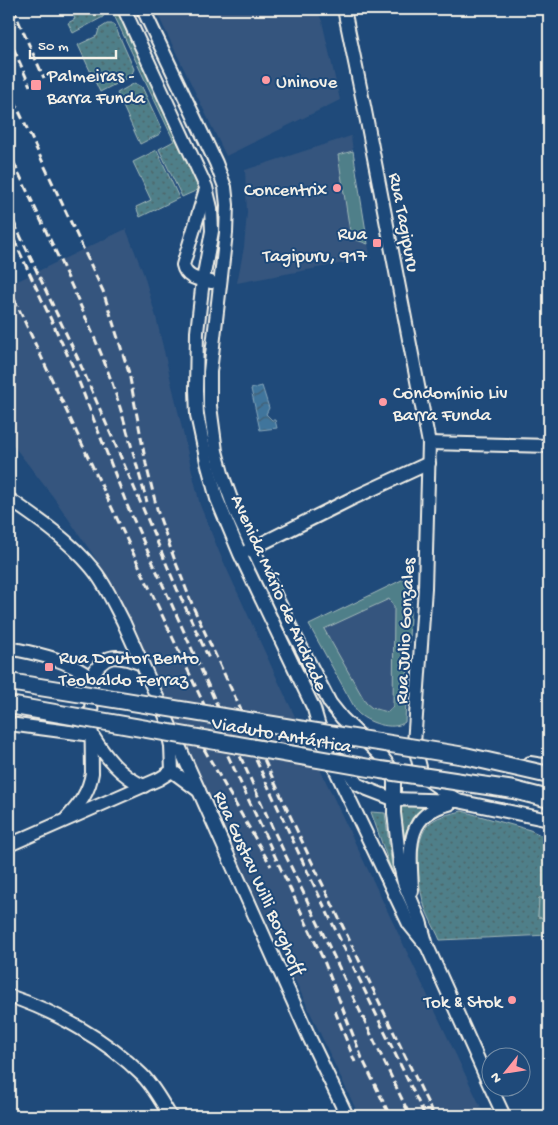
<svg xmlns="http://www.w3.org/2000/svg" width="558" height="1125" font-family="'Gochi Hand',sans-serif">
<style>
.built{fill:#34557e}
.grass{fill:url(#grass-dots);stroke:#a2b8b8}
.garden{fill:#507f89;stroke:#a2b8b8;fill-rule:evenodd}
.water{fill:url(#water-waves);stroke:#88a7ba}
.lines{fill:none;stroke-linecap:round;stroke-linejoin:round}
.minor-casing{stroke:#f4f1e8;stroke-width:16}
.minor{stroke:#1f4a7a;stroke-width:12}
.rail{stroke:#f4f1e8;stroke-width:3;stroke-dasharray:8 4;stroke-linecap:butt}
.major-bridge-casing{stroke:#f4f1e8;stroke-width:20;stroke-linecap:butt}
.major-bridge{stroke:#1f4a7a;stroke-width:16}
.poi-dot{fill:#ff9aa2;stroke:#1f4a7a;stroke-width:2}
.labels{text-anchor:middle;stroke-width:4;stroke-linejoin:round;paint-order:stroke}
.poi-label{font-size:19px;fill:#f4f1e8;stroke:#1f4a7a;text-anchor:start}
.street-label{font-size:19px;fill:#f4f1e8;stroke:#1f4a7a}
</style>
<defs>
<pattern id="grass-dots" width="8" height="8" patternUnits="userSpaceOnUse" patternTransform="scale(1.25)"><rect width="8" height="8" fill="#507f89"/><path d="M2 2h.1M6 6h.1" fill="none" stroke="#4d666b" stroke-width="1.8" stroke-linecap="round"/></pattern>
<pattern id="water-waves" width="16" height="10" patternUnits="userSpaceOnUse" patternTransform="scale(1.25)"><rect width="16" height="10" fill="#40759c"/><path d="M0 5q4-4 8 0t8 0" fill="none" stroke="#445e71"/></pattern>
</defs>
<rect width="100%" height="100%" fill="#1f4a7a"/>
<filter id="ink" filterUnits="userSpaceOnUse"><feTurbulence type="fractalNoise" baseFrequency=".02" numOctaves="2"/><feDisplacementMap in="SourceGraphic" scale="10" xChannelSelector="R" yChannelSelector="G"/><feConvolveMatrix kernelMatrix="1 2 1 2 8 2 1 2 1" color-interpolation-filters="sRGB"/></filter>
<g filter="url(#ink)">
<g class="built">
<path d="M155,9h161l6,12 18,79 -114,56z"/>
<path d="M351,136l2,15 -15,4 13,83 17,6 3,14 -134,25 7,-36 3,-34 -2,-43z"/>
<path d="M126,229l18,46 12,42 44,188 20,49 60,131 205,431h-126l-156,-331 -52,-116 -53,-107 -44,-64 -41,-53 -4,-9v-151z"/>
<path d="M412,575l-7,147 -4,3 -9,1 -19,-3 -10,-5 -6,-6 -48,-87z"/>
</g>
<g class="grass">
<path d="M70,9h36l-3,8 -30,16 -5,-10 7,-4z"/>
<path d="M111,9h7l84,179 -20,9 -23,-48 15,-8z"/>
<path d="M107,24h7l20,45 -3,7 -31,16 -22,-47 19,-9 2,-7z"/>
<path d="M135,83l7,4 19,41 -1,6 -20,10 -23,-51z"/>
<path d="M157,150l22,48 -39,19 -4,-10 15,-7 -18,-38z"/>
<path d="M431,804l-19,14 -11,25 -4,-35z"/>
<path d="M462,811l68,19 19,9v60l-10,-1 -1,19 11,2v16l-109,5c-5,-12 -14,-26 -17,-39 -5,-21 -10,-56 4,-75 8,-10 23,-12 35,-15z"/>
<path d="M371,812l14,1 8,62z"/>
</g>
<g class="garden">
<path d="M353,151l15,93 -17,-6 -13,-83z"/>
<path d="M412,575l-7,147c-12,10 -39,0 -48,-10l-48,-87zM389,599l5,8 -1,99 -5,6 -16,-4 -6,-5 -42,-74z"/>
<path d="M539,898l10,1v20l-11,-2z"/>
</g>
<path class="water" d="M262,386l7,22 -3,6 6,6h3l2,8 -17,2 -9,-41z"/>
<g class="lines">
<g class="minor-casing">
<g id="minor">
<path d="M124,9l82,178 5,21 1,23 -9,49 -6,52 -1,58 1,25 10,47 10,37 23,55 74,155 12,41 83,174 17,21"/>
<path d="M143,9l73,154 9,24 2,18 -1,28 -16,139v34l6,45 7,26 12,33 13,28 43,90 39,75 12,15 40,39 7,9 5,15v32l6,52 4,18 16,38 7,25 63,140"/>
<path d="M344,9l21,102 64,332 -4,145 -11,156 7,27 7,9 30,21"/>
<path d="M206,189l-23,76c3,14 16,14 28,17"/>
<path d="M429,443l120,3"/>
<path d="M9,499c29,20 60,41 83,69 13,15 22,36 31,53l187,418 37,77"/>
<path d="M247,551l104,-52 78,-36"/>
<path d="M9,648c29,6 58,11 82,30"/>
<path d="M9,724l83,11"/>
<path d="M168,733l3,13 1,25"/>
<path d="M92,735c13,21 28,41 52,51"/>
<path d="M340,759l17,25 10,5 26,10 65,2 91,19"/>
<path d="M530,763l19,3"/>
<path d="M172,771l27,20"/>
<path d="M67,818c13,-14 22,-26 25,-45l-1,-95c13,-26 26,-24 51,-14"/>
<path d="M9,845l150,-66 13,-8"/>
<path d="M412,891c-1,-37 -10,-76 37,-87"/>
<path d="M9,996c46,15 98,44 133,79 11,11 20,27 28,41"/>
<path d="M491,1088l13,28"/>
</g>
</g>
<use href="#minor" class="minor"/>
<g class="rail">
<path d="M13,9l31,69"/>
<path d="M9,38l21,48"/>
<path d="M9,90l94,201 26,82 17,91 12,49 16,45 20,51 113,243 127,264"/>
<path d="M9,152c31,68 65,135 93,204 19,48 31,97 45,146"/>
<path d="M9,212l69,147 58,133 41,97 33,72"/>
<path d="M9,229l65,140 53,136 26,58 120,266 137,287"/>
<path d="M9,288l315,673 38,97 28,58"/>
<path d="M246,738l54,118 125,260"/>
<path d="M204,749l67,117"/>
<path d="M335,1011l20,51"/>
</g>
<g class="major-bridge-casing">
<g id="major-bridge">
<path d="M9,682l456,74 84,19"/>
<path d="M9,705l372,65 133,20 35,9"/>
</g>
</g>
<use href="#major-bridge" class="major-bridge"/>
</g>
</g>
<g class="poi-dot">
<circle cx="266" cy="80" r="5"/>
<rect x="30" y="79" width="12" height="12" rx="2.5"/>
<circle cx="337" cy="188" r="5"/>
<rect x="372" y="238" width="10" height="10" rx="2.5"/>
<circle cx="383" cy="402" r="5"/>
<rect x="44" y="662" width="10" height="10" rx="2.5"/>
<circle cx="512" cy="1000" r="5"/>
</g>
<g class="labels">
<g class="poi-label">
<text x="47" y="81">Palmeiras -<tspan x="47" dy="22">Barra Funda</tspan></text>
<text x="276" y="87">Uninove</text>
<text x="327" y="195" text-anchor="end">Concentrix</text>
<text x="367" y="239" text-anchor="end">Rua<tspan x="367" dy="22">Tagipuru, 917</tspan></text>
<text x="393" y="398">Condomínio Liv<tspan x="393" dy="22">Barra Funda</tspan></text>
<text x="59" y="663">Rua Doutor Bento<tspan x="59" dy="22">Teobaldo Ferraz</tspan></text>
<text x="502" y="1007" text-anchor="end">Tok &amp; Stok</text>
</g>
<g class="street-label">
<text transform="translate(406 222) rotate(79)" y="7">Rua Tagipuru</text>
<text transform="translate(281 592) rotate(66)" y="7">Avenida Mário de Andrade</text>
<text transform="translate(403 631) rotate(-87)" y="7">Rua Julio Gonzales</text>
<text transform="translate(282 733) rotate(10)" y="7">Viaduto Antártica</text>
<text transform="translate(261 882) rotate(66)" y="7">Rua Gustav Willi Borghoff</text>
</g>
</g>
<rect width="558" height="1125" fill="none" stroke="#1f4a7a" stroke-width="30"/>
<rect x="15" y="15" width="528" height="1095" fill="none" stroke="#f4f1e8" stroke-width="2" filter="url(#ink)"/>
<g transform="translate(506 1072) rotate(240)"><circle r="24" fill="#1f4a7a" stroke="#748da6"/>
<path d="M0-4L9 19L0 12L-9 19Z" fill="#ff9aa2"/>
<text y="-8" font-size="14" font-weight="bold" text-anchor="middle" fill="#f4f1e8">N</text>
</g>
<path d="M30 50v8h86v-8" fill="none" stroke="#f4f1e8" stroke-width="2.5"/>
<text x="38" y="50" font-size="15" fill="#f4f1e8" stroke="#1f4a7a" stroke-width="4" paint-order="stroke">50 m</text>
</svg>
